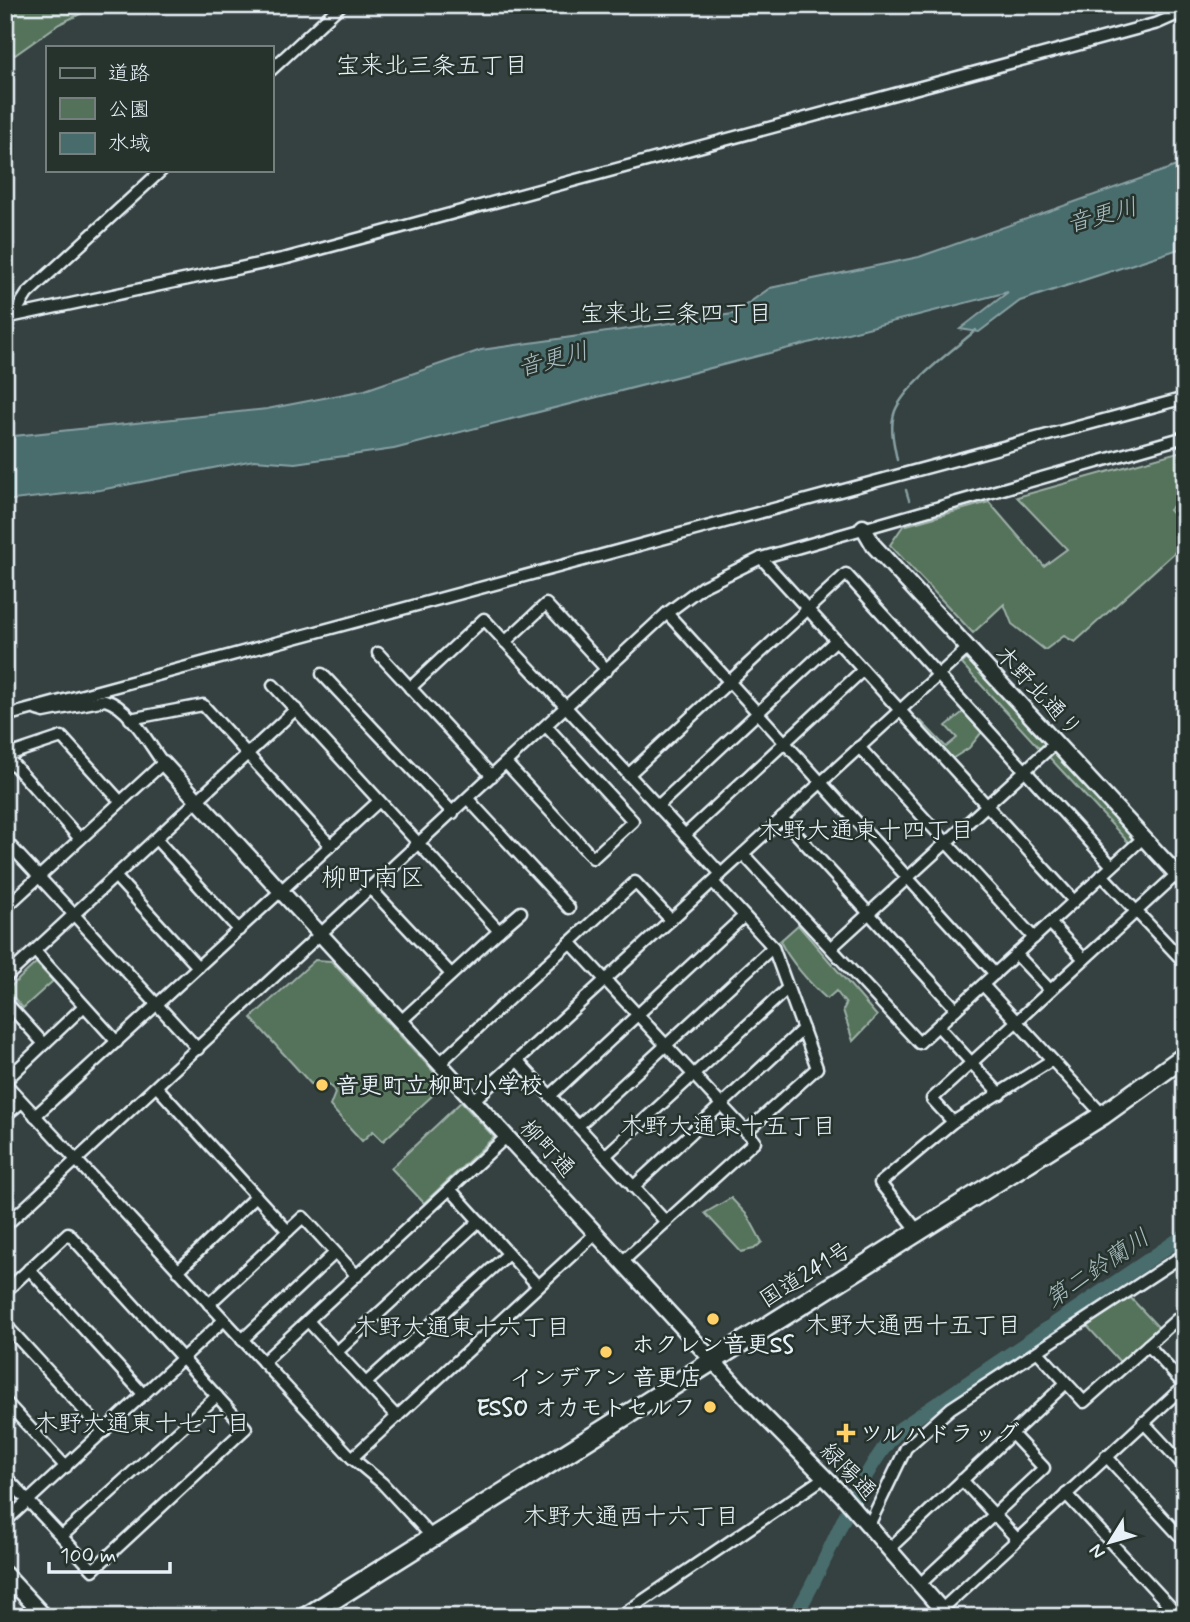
<svg xmlns="http://www.w3.org/2000/svg" width="1190" height="1622" font-family="Mynerve,'Klee One',sans-serif">
<style>
.green{fill:#54725a;stroke:#9eb2a9;stroke-width:2}
.water{fill:#486c6c;stroke:#88a1a4;stroke-width:2}
.lines{fill:none;stroke-linecap:round;stroke-linejoin:round}
.stream{stroke:#88a1a4;stroke-width:2.5}
.river{stroke:#486c6c;stroke-width:14}
.street-casing{stroke:#e8f1f8;stroke-width:15}
.secondary-casing{stroke:#e8f1f8;stroke-width:19}
.highway-casing{stroke:#e8f1f8;stroke-width:23}
.street{stroke:#26332d;stroke-width:10}
.secondary{stroke:#26332d;stroke-width:14}
.highway{stroke:#26332d;stroke-width:18}
.poi-dot{fill:#ffd166;stroke:#26332d;stroke-width:2.5}
.labels{text-anchor:middle;stroke-width:5;stroke-linejoin:round;paint-order:stroke}
.street-label{font-size:23px;fill:#e8f1f8;stroke:#26332d}
.poi-label{font-size:23px;font-weight:bold;fill:#e8f1f8;stroke:#26332d;text-anchor:start}
.neighbourhood-label{font-size:24px;fill:#e8f1f8;stroke:#26332d}
.water-label{font-size:24px;font-style:italic;fill:#a8bcc0;stroke:#26332d}
.quarter-label{font-size:26px;fill:#e8f1f8;stroke:#26332d}
</style>
<rect width="100%" height="100%" fill="#354040"/>
<filter id="ink" filterUnits="userSpaceOnUse"><feTurbulence type="fractalNoise" baseFrequency=".0143" numOctaves="2"/><feDisplacementMap in="SourceGraphic" scale="14" xChannelSelector="R" yChannelSelector="G"/><feConvolveMatrix kernelMatrix="1 2 1 2 8 2 1 2 1" color-interpolation-filters="sRGB"/></filter>
<g filter="url(#ink)">
<g class="green">
<path d="M5,5h94l-40,19 -44,31 -10,-7z"/>
<path d="M1185,450v45l-16,15 16,17v16l-110,99 -11,-6 -19,14 -33,-26 -8,-20 -31,29 -83,-88 13,-19 86,-24 55,64 23,-17 -50,-52z"/>
<path d="M967,659l78,85 -5,5 -78,-85z"/>
<path d="M963,712l19,20 -13,16 -19,12 -34,-35 5,-4 25,26 11,-9 -11,-12z"/>
<path d="M1055,751l80,86 -6,6 -80,-86z"/>
<path d="M798,925l79,91 -24,25 -10,-31 3,-6 -10,-13 -9,8c-16,-14 -38,-39 -47,-58z"/>
<path d="M315,960l16,1 114,123 -62,57 -10,-10 -11,10 -32,-35 5,-13c-4,-12 -14,-13 -24,-9l-60,-66z"/>
<path d="M36,963l17,18 -30,27 -16,-18z"/>
<path d="M461,1102l33,35 -70,66 -33,-35z"/>
<path d="M731,1198l17,18 14,26 -8,7 -13,3 -36,-39z"/>
<path d="M1129,1296l30,32 -38,35 -35,-38z"/>
</g>
<path class="water" d="M1185,163v84l-165,54 -41,31 -19,-3 48,-37 -614,157 -99,14 -41,-3 -154,30 -95,11v-64l262,-28 98,-19 116,-40 252,-36 37,-26 149,-31z"/>
<g class="lines">
<g class="stream">
<path d="M897,460c-3,-16 -8,-33 -2,-49 12,-28 57,-60 81,-81"/>
<path d="M906,490l3,10"/>
</g>
<path class="river" d="M794,1617c37,-57 60,-142 107,-189l284,-193"/>
<g class="street-casing">
<g id="street">
<path d="M271,70l70,-65"/>
<path d="M13,316l14,-22 135,-124"/>
<path d="M5,318l282,-60 871,-235 27,-12"/>
<path d="M761,558l313,343"/>
<path d="M667,613l328,361"/>
<path d="M505,642l41,-38 61,66"/>
<path d="M378,653l114,123"/>
<path d="M322,674l131,139"/>
<path d="M273,685l226,246 -98,90"/>
<path d="M410,688l74,-69 237,255"/>
<path d="M5,716l1180,-318"/>
<path d="M130,719l73,-14 128,141"/>
<path d="M859,747l175,191"/>
<path d="M5,756l57,-19 58,64"/>
<path d="M6,756l74,83"/>
<path d="M506,763l87,95 40,-37 -87,-95"/>
<path d="M628,775l218,-201 266,292"/>
<path d="M468,799l101,109"/>
<path d="M658,806l178,-166"/>
<path d="M782,818l174,191"/>
<path d="M685,835l178,-165"/>
<path d="M156,839l83,91"/>
<path d="M5,840l193,209"/>
<path d="M743,854l176,189 224,-205"/>
<path d="M1102,875l83,88"/>
<path d="M115,876l83,91"/>
<path d="M713,882l60,65 44,121 -71,64"/>
<path d="M371,889l80,85"/>
<path d="M5,908l158,-145c-15,-20 -33,-56 -58,-63l-61,12 -7,-2"/>
<path d="M1050,923l34,36"/>
<path d="M499,931l22,-19"/>
<path d="M570,942l185,199 -132,120"/>
<path d="M831,948l224,-205"/>
<path d="M35,951l82,91"/>
<path d="M1016,954l34,36"/>
<path d="M5,978l291,-269"/>
<path d="M983,985l120,130"/>
<path d="M5,1001l39,43"/>
<path d="M938,1026l62,68"/>
<path d="M517,1060l149,162"/>
<path d="M440,1063l195,-181 36,38"/>
<path d="M5,1081l79,-75"/>
<path d="M5,1083l347,375 30,25 50,54"/>
<path d="M157,1087l99,109 -78,75"/>
<path d="M550,1096l194,-180"/>
<path d="M474,1100l494,-452"/>
<path d="M5,1116l17,-14"/>
<path d="M35,1116l344,-315"/>
<path d="M953,1122l-21,-23 245,-225"/>
<path d="M578,1126l195,-179"/>
<path d="M605,1156l183,-168"/>
<path d="M633,1187l170,-158"/>
<path d="M450,1189l88,97"/>
<path d="M256,1196l32,35"/>
<path d="M5,1226l662,-613 35,-26 59,-29 424,-121"/>
<path d="M918,1231l-38,-48 73,-61 99,-62"/>
<path d="M29,1269l115,126"/>
<path d="M5,1292l63,-59 178,195 -153,142 -88,-94"/>
<path d="M209,1304l94,-87 54,59"/>
<path d="M308,1321l89,96"/>
<path d="M5,1324l99,108"/>
<path d="M242,1340l93,-87"/>
<path d="M1148,1345l37,41"/>
<path d="M337,1352l142,-131"/>
<path d="M1038,1352l46,50 101,-90"/>
<path d="M263,1362l243,-225"/>
<path d="M366,1383l142,-129"/>
<path d="M5,1401l61,66"/>
<path d="M1143,1422l42,45"/>
<path d="M1106,1456l73,79 6,-6"/>
<path d="M352,1458l244,-225"/>
<path d="M962,1480l55,59"/>
<path d="M1066,1494l114,123"/>
<path d="M5,1522l219,-202"/>
<path d="M869,1525l37,-77 45,-40 234,-154"/>
<path d="M62,1536l155,-140"/>
<path d="M890,1548l176,-165"/>
<path d="M919,1585l125,-117 -32,-34"/>
<path d="M5,1597l11,-10"/>
<path d="M942,1609l242,-223"/>
<path d="M619,1617l206,-140"/>
</g>
</g>
<g class="secondary-casing">
<g id="secondary">
<path d="M863,527l11,19 311,337"/>
<path d="M163,763l598,650 80,81 107,123"/>
<path d="M5,1574l40,43"/>
</g>
</g>
<g class="highway-casing">
<path id="highway" d="M306,1617l797,-502 82,-59"/>
</g>
<use href="#street" class="street"/>
<use href="#secondary" class="secondary"/>
<use href="#highway" class="highway"/>
</g>
</g>
<g class="poi-dot">
<circle cx="322" cy="1085" r="7"/>
<circle cx="713" cy="1319" r="7"/>
<circle cx="606" cy="1352" r="7"/>
<circle cx="710" cy="1407" r="7"/>
<path d="M842.5 1422.5h7v7h7v7h-7v7h-7v-7h-7v-7h7z"/>
</g>
<g class="labels">
<g class="street-label">
<text transform="translate(1039 691) rotate(47)" y="8">木野北通り</text>
<text transform="translate(548 1148) rotate(47)" y="8">柳町通</text>
<text transform="translate(805 1274) rotate(-32)" y="8">国道241号</text>
<text transform="translate(849 1471) rotate(46)" y="8">緑陽通</text>
</g>
<g class="poi-label">
<text x="336" y="1093">音更町立柳町小学校</text>
<text x="713" y="1352" text-anchor="middle">ホクレン音更SS</text>
<text x="606" y="1385" text-anchor="middle">インデアン 音更店</text>
<text x="696" y="1415" text-anchor="end">ESSO オカモトセルフ</text>
<text x="860" y="1441">ツルハドラッグ</text>
</g>
<g class="neighbourhood-label">
<text x="432" y="73">宝来北三条五丁目</text>
<text x="676" y="321">宝来北三条四丁目</text>
<text x="866" y="838">木野大通東十四丁目</text>
<text x="728" y="1134">木野大通東十五丁目</text>
<text x="913" y="1333">木野大通西十五丁目</text>
<text x="462" y="1335">木野大通東十六丁目</text>
<text x="142" y="1431">木野大通東十七丁目</text>
<text x="631" y="1524">木野大通西十六丁目</text>
</g>
<g class="water-label">
<text transform="translate(1102 215) rotate(-15)" y="8">音更川</text>
<text transform="translate(553 359) rotate(-15)" y="8">音更川</text>
<text transform="translate(1097 1268) rotate(-34)" y="8">第二鈴蘭川</text>
</g>
<g class="quarter-label">
<text x="373" y="886">柳町南区</text>
</g>
</g>
<rect width="1190" height="1622" fill="none" stroke="#26332d" stroke-width="28"/>
<rect x="14" y="14" width="1162" height="1594" fill="none" stroke="#e8f1f8" stroke-width="2.5" filter="url(#ink)"/>
<rect x="46" y="46" width="228" height="126" fill="#26332d" stroke="#747f7e" stroke-width="2"/>
<rect x="60" y="68" width="35" height="10" fill="#26332d" stroke="#747f7e" stroke-width="2"/>
<text x="108" y="80" font-size="21" fill="#e8f1f8">道路</text>
<rect x="60" y="98" width="35" height="21" fill="#54725a" stroke="#747f7e" stroke-width="2"/>
<text x="108" y="116" font-size="21" fill="#e8f1f8">公園</text>
<rect x="60" y="133" width="35" height="21" fill="#486c6c" stroke="#747f7e" stroke-width="2"/>
<text x="108" y="150" font-size="21" fill="#e8f1f8">水域</text>
<g transform="translate(1110 1542) rotate(233)" stroke="#26332d" stroke-width="5" paint-order="stroke">
<path d="M0-5L12 26L0 18L-12 26Z" fill="#e8f1f8"/>
<text y="-10" font-size="19" font-weight="bold" text-anchor="middle" fill="#e8f1f8">N</text>
</g>
<path d="M49 1562v10h121v-10" fill="none" stroke="#e8f1f8" stroke-width="3.5"/>
<text x="60" y="1562" font-size="21" fill="#e8f1f8" stroke="#26332d" stroke-width="5" paint-order="stroke">100 m</text>
</svg>
